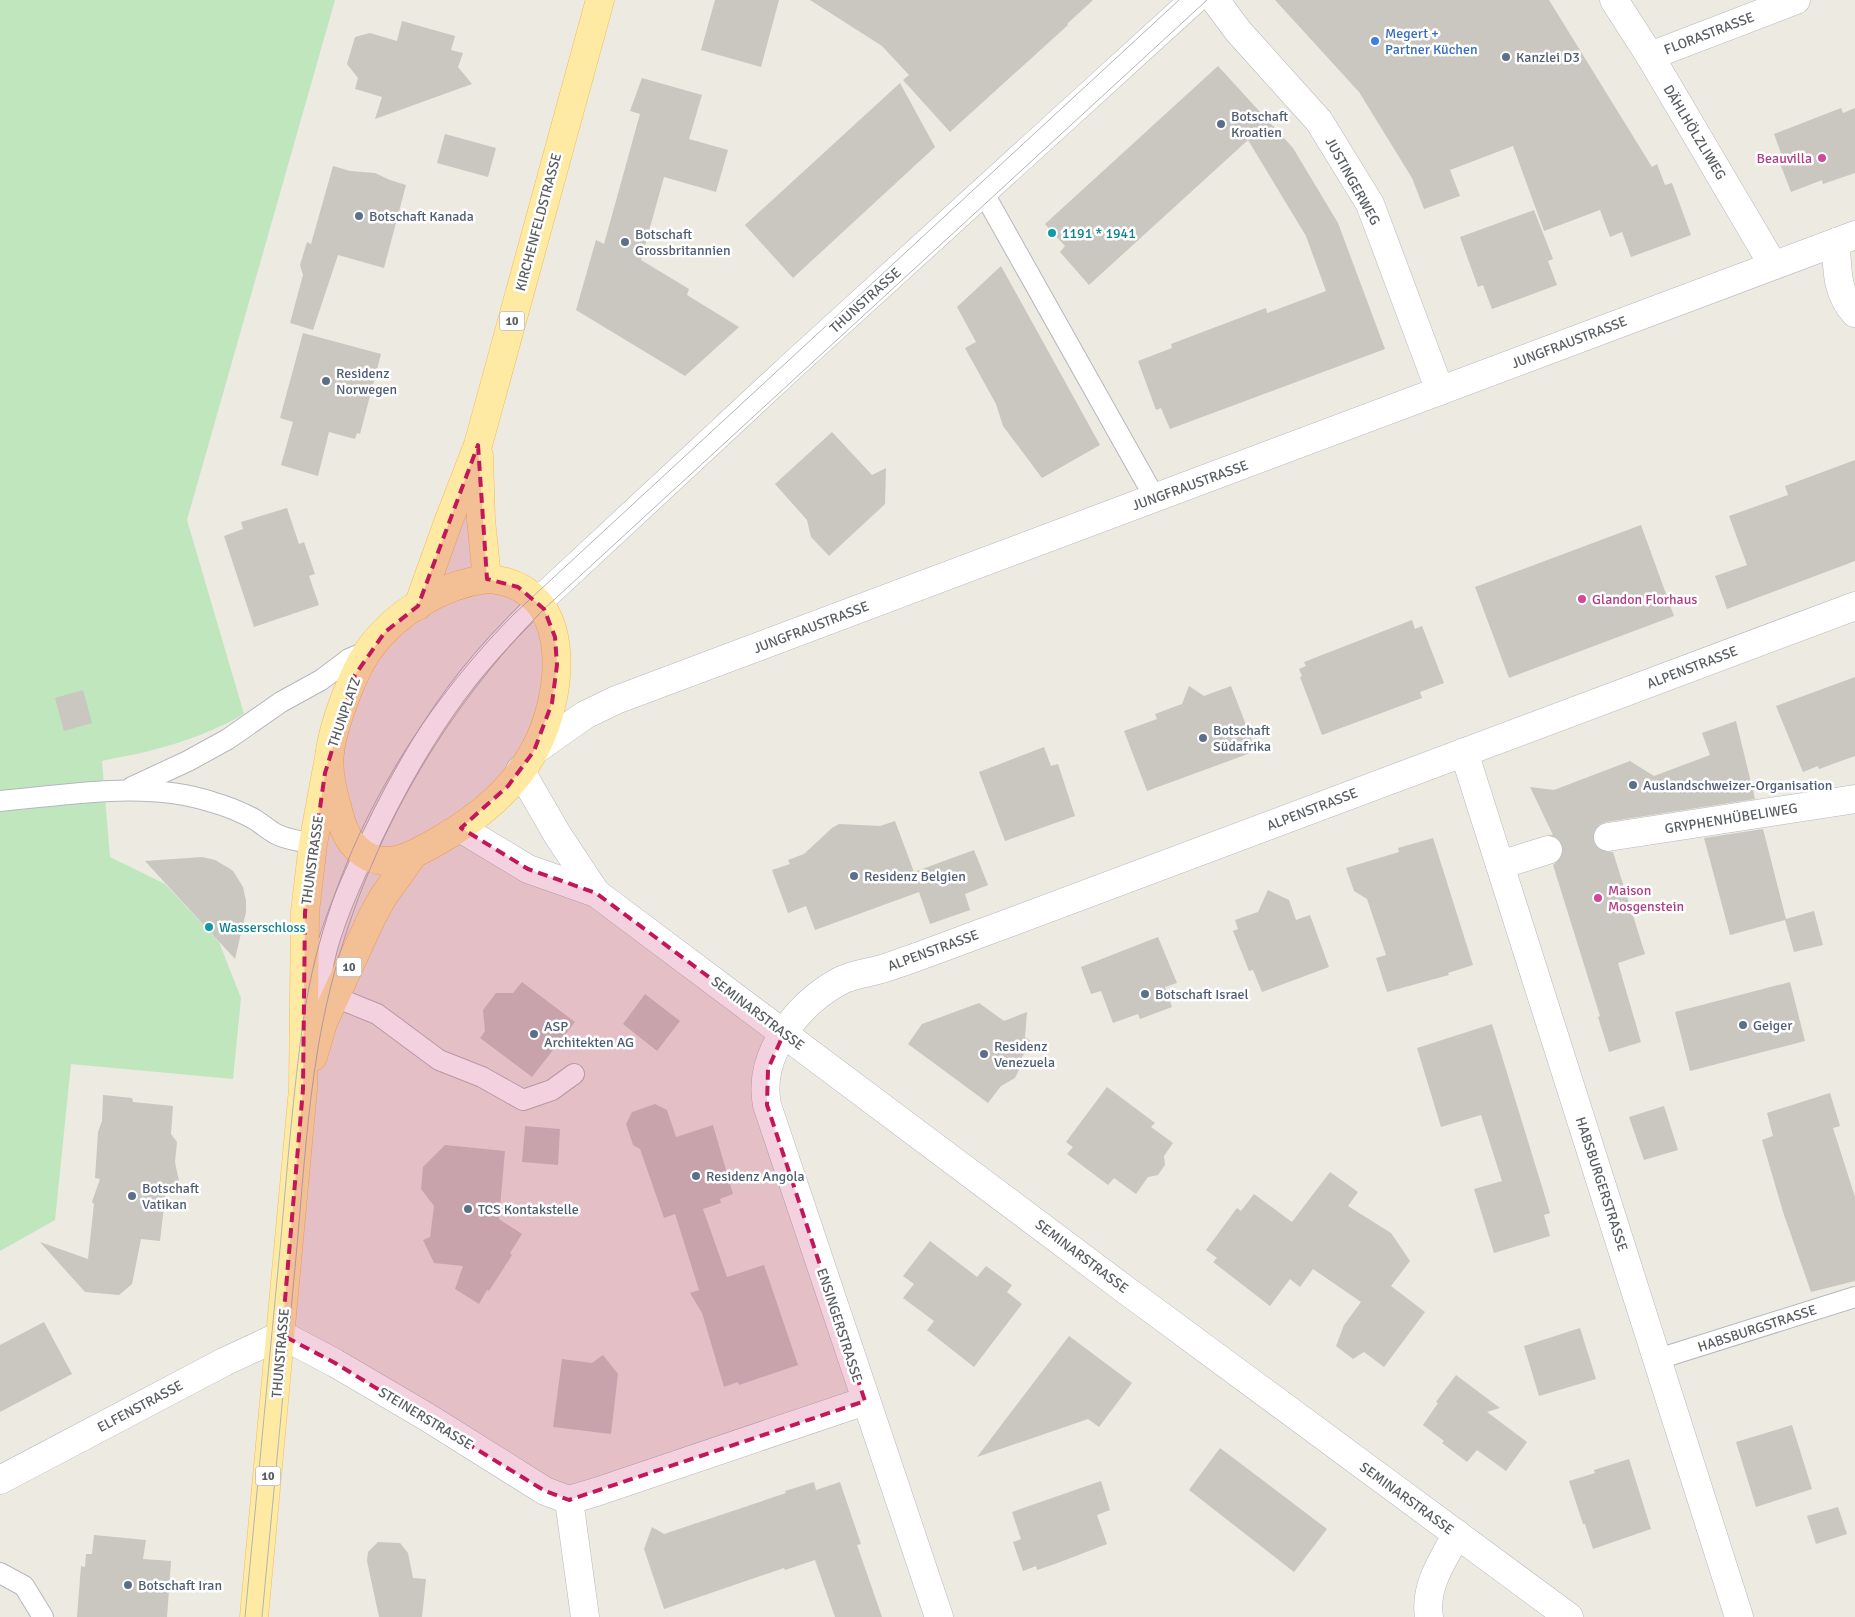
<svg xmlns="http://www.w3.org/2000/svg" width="1855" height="1617" font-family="Signika,sans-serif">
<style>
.green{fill:#bfe6bc}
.building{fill:#cac6c0}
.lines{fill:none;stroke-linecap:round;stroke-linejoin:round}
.minor-tunnel{stroke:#c8c7c1;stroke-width:28;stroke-dasharray:28 14;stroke-linecap:butt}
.service-casing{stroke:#b4b8bc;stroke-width:22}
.minor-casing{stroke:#b4b8bc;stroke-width:29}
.tertiary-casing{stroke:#b4b8bc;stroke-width:29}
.primary-casing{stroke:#f5bc52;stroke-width:29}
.service{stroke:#fff;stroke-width:20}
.minor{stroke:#fff;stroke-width:28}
.tertiary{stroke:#fff;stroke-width:28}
.primary{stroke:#ffeaa4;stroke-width:28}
.tram{stroke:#b2b3b3;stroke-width:1}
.marked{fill:#c2185b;fill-opacity:0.2;stroke:#c2185b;stroke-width:4;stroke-dasharray:10 6;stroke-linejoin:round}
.shop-dot{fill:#3f7fe0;stroke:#fff;stroke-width:2}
.service-dot{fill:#5c6f8a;stroke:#fff;stroke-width:2}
.hotel-dot{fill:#d1479c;stroke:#fff;stroke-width:2}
.culture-dot{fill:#0f9aa8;stroke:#fff;stroke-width:2}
.labels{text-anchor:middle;stroke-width:5;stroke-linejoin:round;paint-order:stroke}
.shield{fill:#fff;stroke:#8b8e91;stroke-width:1}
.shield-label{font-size:12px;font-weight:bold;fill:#595e62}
.shop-label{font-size:14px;fill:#366cbe;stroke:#fff;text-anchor:start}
.street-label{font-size:14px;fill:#595e62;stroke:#fff}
.service-label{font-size:14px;fill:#4e5e75;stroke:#fff;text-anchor:start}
.hotel-label{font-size:14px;fill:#b23c85;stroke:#fff;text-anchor:start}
.culture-label{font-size:14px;fill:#0d838f;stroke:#fff;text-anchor:start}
</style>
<rect width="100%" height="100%" fill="#edeae1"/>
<path class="green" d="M0,0h335l-148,520 57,194c-29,17 -63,29 -95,37 -15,4 -31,6 -47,10l8,96 55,27 54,58 22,56 -8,81 -162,-15 -16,156 -55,31z"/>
<g class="building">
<path d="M715,0h64l-18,67 -60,-17z"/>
<path d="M810,0h283l-26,24 1,1 -118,107 -47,-52 6,-5 -27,-29z"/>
<path d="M1275,0h274l103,167 5,-3 8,21 7,-2 19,52 -60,22 -9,-25 -12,5 -10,-27 -56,21 -31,-85 -63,24 10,26 -36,13 -12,-31 -53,-86z"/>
<path d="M402,21l53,15 -4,14 12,3 -5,14 14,17 -97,35 7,-22 -27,-8 3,-11 -11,-14 8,-27 15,-4 27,8z"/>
<path d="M1218,66l75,82 45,75 47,126 -215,80 -9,-21 -5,2 -18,-49 34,-13 -1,-4 95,-36 1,5 59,-22 -20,-55 -58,-96 -159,145 -29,-33 5,-6 -20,-22z"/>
<path d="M642,78l60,17 -13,44 39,11 -12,42 -52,-15 -23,83 48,29 -2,6 52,32 -54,49 -109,-66 20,-70 8,4 36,-130 -10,-3z"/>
<path d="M900,83l35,64 -142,131 -48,-53z"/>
<path d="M1841,108l2,5 12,-5v65l-32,11 -1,-4 -31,12 -13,-34 4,-2 -8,-22z"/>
<path d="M445,134l51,14 -8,29 -51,-14z"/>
<path d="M333,166l17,5 25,2 15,7 16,5 -22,83 -46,-13 -25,75 -23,-7 13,-48 -3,-10 7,-23 4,2z"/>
<path d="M1534,210l19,49 -5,2 9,24 -65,24 -9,-24 -5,2 -18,-50z"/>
<path d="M1001,266l99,179 -58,33 -39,-52 -7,-22 -31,-56 11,-6 -19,-35z"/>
<path d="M303,333l78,21 -21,80 -3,-1 -2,6 -26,-7 -11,44 -37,-11 12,-43 -13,-4z"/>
<path d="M832,432l40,43 14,-7 -1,36 -56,52 -18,-19 -4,-17 -32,-36z"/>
<path d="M1855,460v101l-128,48 -12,-33 32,-11 -18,-49 59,-21 -3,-9z"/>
<path d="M287,508l12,36 5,-2 11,32 -6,2 10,29 -65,22 -30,-91 19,-7 -2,-7z"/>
<path d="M1641,525l33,91 -165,62 -34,-91z"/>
<path d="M1412,620l3,9 7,-3 22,57 -24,9 2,6 -100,37 -22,-58 2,-1 -3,-7 7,-3 -2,-4z"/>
<path d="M1855,677v79l-36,13 -1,-3 -15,6 -27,-66z"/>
<path d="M1189,686l15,10 27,-10 25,65 -109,40 -23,-60 33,-12 -2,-5 27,-10z"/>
<path d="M83,690l9,33 -28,8 -9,-33z"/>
<path d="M1736,721l19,78 -149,23 -8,3 -5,7v8l3,7 7,5h10l32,102 -27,9 23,79 -32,10 -11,-35 2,-1 -47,-151 7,-5 3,-7v-7l-4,-7 -6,-4 -23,-48 24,3 76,-29 24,15 56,-21 -8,-22z"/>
<path d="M1044,747l7,19 7,-2 17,52 -70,25 -26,-69z"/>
<path d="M895,821l19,51 60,-22 14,35 -23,9 5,16 -40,14 -11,-32 -104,38 -9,-24 -18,7 -16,-43 18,-6 -2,-4 16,-6 28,-26 7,-4 41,2z"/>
<path d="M1763,829l23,90 28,-8 9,34 -29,7 -9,-32 -55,15 -26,-97z"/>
<path d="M1433,838l40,127 -25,8 1,2 -62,17 -11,-34 10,-3 -19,-56 -13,-8 -8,-23 53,-16 -1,-4z"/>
<path d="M202,857l13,3 12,7 6,4 10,16 3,14v11l-11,47 -90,-98z"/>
<path d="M1268,890l21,10 7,20 14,-5 19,52 -67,25 -9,-22 -4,1 -16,-40 5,-2 -3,-9 23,-8z"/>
<path d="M1158,937l19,46 -12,4 7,20 -32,12 -2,-5 -25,9 -12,-32 -10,3 -10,-27z"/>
<path d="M522,982l53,40 -43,55 -52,-39 5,-7 -2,-21 13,-17h17z"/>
<path d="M1790,982l15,59 -115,30 -15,-59z"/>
<path d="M645,994l35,27 -23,30 -34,-27z"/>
<path d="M979,1003l25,18 23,-9 -2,25 8,6 -11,14 -2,11 -5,10 -14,8 -13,17 -80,-59 14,-20z"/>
<path d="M1492,1024l58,189 -6,2 6,21 -56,17 -20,-64 28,-8 -21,-66 -40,12 -24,-79z"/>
<path d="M1107,1087l48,36 -4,4 22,16 -9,13 1,9 -7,10 -10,2 -12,17 -22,-16 -6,7 -41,-31 6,-7 -7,-5z"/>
<path d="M1830,1093l10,33 -7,2 22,69v84l-44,11 -28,-80 -21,-72 11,-4 -6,-23z"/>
<path d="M103,1095l29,3 1,4 40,4 -2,28 6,8 -2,20 7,33 -16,-6 -6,52 -19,-2 -9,45 -13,11 -34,-3 -45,-50 48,17 6,-55 -2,-2 8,-23 -5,-1 3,-46 4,-11z"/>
<path d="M655,1104l12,6 9,27 37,-12 20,69 -13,5 1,4 -18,6 24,68 37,-12 34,100 -59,20 -1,-3 -14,5 -22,-74 -12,-20 9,-3 -24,-76 -11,4 -24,-69 -7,-4 -7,-21 6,-12z"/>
<path d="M1664,1106l14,44 -34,10 -15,-43z"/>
<path d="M525,1126l35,3 -2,36 -36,-3z"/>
<path d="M445,1145l60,6 -6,68 23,15 -12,19 2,2 -23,36 -2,-1 -8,14 -24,-15 8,-23 -29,-3 -11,-23 7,-3 4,-31 -13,-17 2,-22z"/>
<path d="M1330,1172l28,20 -10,14 43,27 19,28 -19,25 34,26 -41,55 -20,-15 -11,7 -17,-13 8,-21 17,-23 -48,-33 -13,18 -10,-8 -20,27 -57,-44 4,-4 -11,-8 31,-42 4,3 13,-17 38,28z"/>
<path d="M930,1241l47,36 9,-11 26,19 -5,7 15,12 -48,63 -47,-37 7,-9 -31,-23 11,-14 -11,-8z"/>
<path d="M44,1322l28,52 -72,38v-67z"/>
<path d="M1580,1328l16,51 -57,17 -15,-50z"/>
<path d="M1069,1336l63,47 -33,44 -11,-8 -111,38z"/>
<path d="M603,1355l15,19 -7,60 -58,-7 9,-68 30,4z"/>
<path d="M1456,1375l44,33 -13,4 40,30 -21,29 -29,-21 -10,12 -25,-19 2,-2 -21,-16 15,-22 -2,-1z"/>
<path d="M1792,1425l20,64 -56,18 -20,-65z"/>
<path d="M1220,1448l107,81 -33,43 -105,-82z"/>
<path d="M1629,1459l22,70 -58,20 -8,-25h-2l-14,-43 26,-8 -1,-3z"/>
<path d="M1101,1481l9,29 -13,5 10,29 -52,20 -18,6 -1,-4 -13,5 -10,-29 8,-3 -9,-27z"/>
<path d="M814,1482l2,8 24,-8 21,62 -4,1 25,72h-47l-20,-57 -30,10 -1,-2 -120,41 -20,-60 8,-22 12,7 122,-41 -1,-2z"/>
<path d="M1838,1507l9,27 -31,10 -9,-28z"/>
<path d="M94,1535l52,5 -3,19 28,2 -4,56h-90l4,-51 4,1 1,-13h6z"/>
<path d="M378,1542l22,1 8,10 5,25 13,1 -4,38h-43l-12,-56 1,-9z"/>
</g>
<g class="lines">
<path class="minor-tunnel" d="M1548,850l60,-13"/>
<g class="service-casing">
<g id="service">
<path d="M983,192l172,306"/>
<path d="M132,787l56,-26 40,-22 53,-37 40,-22 28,-21 19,-8"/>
<path d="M0,801c68,-6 147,-21 212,1 14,4 29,10 42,17 8,5 15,11 22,15 11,6 26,7 37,10"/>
<path d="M335,997l42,17 62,46 43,17 41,23 29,-10 22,-16"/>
<path d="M314,1015c4,-25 8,-50 15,-74 8,-26 19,-52 31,-78 26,-58 57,-116 95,-168 24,-33 53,-64 83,-93"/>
<path d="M1658,1359l197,-62"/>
<path d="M0,1573l24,13 19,31"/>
</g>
</g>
<g class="minor-casing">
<g id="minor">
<path d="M1215,0l23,31 81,90 51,83 70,187"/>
<path d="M1614,0l36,56 123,209"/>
<path d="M1650,56l146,-56"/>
<path d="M1836,242c1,26 0,51 19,71"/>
<path d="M1464,752l275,865"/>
<path d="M520,770l37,64 39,59"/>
<path d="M460,828l68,41 68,24 527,395 446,329"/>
<path d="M1608,837l247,-38"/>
<path d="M1500,865l48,-15"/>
<path d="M282,1335l53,28 92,54 118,74 24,9 27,-8 269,-91"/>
<path d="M569,1500l16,117"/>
<path d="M939,1617l-172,-512c-10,-51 31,-101 73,-124 15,-8 32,-8 48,-14 39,-13 79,-29 118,-43l849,-318"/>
<path d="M1429,1617c-5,-31 14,-57 28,-83"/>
</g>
</g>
<g class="tertiary-casing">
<g id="tertiary">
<path d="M538,602l256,-238 400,-364"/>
<path d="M534,751l51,-36 31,-15 1239,-465"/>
<path d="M0,1480l224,-118 58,-27"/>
</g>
</g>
<g class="primary-casing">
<g id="primary">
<path d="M479,456l2,64 6,59"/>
<path d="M487,579c89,5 78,116 47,172 -23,42 -64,73 -105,95 -18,10 -39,21 -60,11 -20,-10 -27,-29 -32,-51 -5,-16 -9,-38 -7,-55 4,-28 22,-76 38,-100 26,-37 74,-67 119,-72z"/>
<path d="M418,606l31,-86 29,-75 122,-445"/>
<path d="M313,1057l10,-34 49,-106 11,-20 30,-42"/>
<path d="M254,1617l49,-528 2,-177 8,-68 17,-92"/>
</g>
</g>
<use href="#service" class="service"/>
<use href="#minor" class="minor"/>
<use href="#tertiary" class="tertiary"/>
<use href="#primary" class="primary"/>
<g class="tram">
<path d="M245,1617c12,-123 23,-245 35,-368 7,-78 13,-156 24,-234 24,-153 102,-292 210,-401l665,-614"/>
<path d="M262,1617c11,-116 22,-233 33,-349 7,-73 11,-148 23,-220 28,-167 108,-319 226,-439l663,-609"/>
</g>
</g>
<path class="marked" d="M478,445l9,134 31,8 26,22 11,28 2,28 -5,38 -18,48 -26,35 -47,42 67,41 68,24 188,140 -16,36 -1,36 98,296 -296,99 -24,-9 -210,-128 -53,-28 21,-246 2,-177 20,-139 30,-98 30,-43 33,-26z"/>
<circle class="shop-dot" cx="1375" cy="41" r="5"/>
<g class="service-dot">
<circle cx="1506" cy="57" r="5"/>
<circle cx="1221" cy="124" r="5"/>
<circle cx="359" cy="216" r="5"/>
<circle cx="625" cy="242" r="5"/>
<circle cx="326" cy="381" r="5"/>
<circle cx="1203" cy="738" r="5"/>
<circle cx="1633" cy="785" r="5"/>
<circle cx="854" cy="876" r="5"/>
<circle cx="1145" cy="994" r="5"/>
<circle cx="1743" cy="1025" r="5"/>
<circle cx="534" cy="1034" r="5"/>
<circle cx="984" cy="1054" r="5"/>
<circle cx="696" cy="1176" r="5"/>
<circle cx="132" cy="1196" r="5"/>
<circle cx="468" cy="1209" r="5"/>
<circle cx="128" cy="1585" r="5"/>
</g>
<g class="hotel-dot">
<circle cx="1822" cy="158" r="5"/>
<circle cx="1582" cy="599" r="5"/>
<circle cx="1598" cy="898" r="5"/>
</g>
<g class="culture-dot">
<circle cx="1052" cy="233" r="5"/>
<circle cx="209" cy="927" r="5"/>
</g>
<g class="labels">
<g class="shield">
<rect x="499.5" y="311.5" width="25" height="19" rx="4"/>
<rect x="336.5" y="957.5" width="25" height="19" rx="4"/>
<rect x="255.5" y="1466.5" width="25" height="19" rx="4"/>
</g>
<g class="shield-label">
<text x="512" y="325">10</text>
<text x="349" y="971">10</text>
<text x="268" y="1480">10</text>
</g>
<g class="shop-label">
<text x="1385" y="38">Megert +<tspan x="1385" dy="16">Partner Küchen</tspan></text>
</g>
<g class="street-label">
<text transform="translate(1709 33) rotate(-21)" y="5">FLORASTRASSE</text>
<text transform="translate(1695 132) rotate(59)" y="5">DÄHLHÖLZLIWEG</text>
<text transform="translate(1353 181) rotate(61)" y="5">JUSTINGERWEG</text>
<text transform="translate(538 222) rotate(-75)" y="5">KIRCHENFELDSTRASSE</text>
<text transform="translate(865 300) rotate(-42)" y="5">THUNSTRASSE</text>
<text transform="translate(1569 342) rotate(-21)" y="5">JUNGFRAUSTRASSE</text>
<text transform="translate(1190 485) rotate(-20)" y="5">JUNGFRAUSTRASSE</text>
<text transform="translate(811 627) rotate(-21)" y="5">JUNGFRAUSTRASSE</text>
<text transform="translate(1692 667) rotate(-21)" y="5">ALPENSTRASSE</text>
<text transform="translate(344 712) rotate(-71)" y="5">THUNPLATZ</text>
<text transform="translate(1312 809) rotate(-21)" y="5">ALPENSTRASSE</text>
<text transform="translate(1731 818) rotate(-9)" y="5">GRYPHENHÜBELIWEG</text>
<text transform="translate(312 860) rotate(-82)" y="5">THUNSTRASSE</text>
<text transform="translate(933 950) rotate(-20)" y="5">ALPENSTRASSE</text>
<text transform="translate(758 1013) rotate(37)" y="5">SEMINARSTRASSE</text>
<text transform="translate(1602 1184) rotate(72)" y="5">HABSBURGERSTRASSE</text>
<text transform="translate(1082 1256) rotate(37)" y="5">SEMINARSTRASSE</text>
<text transform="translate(840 1325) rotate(72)" y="5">ENSINGERSTRASSE</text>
<text transform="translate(1757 1328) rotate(-18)" y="5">HABSBURGSTRASSE</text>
<text transform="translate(280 1353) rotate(-85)" y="5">THUNSTRASSE</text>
<text transform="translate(140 1406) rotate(-28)" y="5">ELFENSTRASSE</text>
<text transform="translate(426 1418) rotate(31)" y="5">STEINERSTRASSE</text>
<text transform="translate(1407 1498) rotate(36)" y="5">SEMINARSTRASSE</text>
</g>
<g class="service-label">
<text x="1516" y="62">Kanzlei D3</text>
<text x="1231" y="121">Botschaft<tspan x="1231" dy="16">Kroatien</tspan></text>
<text x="369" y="221">Botschaft Kanada</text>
<text x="635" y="239">Botschaft<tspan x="635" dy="16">Grossbritannien</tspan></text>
<text x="336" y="378">Residenz<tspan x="336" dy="16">Norwegen</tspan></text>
<text x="1213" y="735">Botschaft<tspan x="1213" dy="16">Südafrika</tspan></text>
<text x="1643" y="790">Auslandschweizer-Organisation</text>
<text x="864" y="881">Residenz Belgien</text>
<text x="1155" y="999">Botschaft Israel</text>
<text x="1753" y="1030">Geiger</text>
<text x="544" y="1031">ASP<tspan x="544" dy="16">Architekten AG</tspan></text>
<text x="994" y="1051">Residenz<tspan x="994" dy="16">Venezuela</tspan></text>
<text x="706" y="1181">Residenz Angola</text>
<text x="142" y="1193">Botschaft<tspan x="142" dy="16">Vatikan</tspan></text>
<text x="478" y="1214">TCS Kontakstelle</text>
<text x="138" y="1590">Botschaft Iran</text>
</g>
<g class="hotel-label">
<text x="1812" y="163" text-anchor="end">Beauvilla</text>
<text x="1592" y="604">Glandon Florhaus</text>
<text x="1608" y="895">Maison<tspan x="1608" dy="16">Mosgenstein</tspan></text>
</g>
<g class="culture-label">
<text x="1062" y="238">1191 * 1941</text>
<text x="219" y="932">Wasserschloss</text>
</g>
</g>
</svg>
